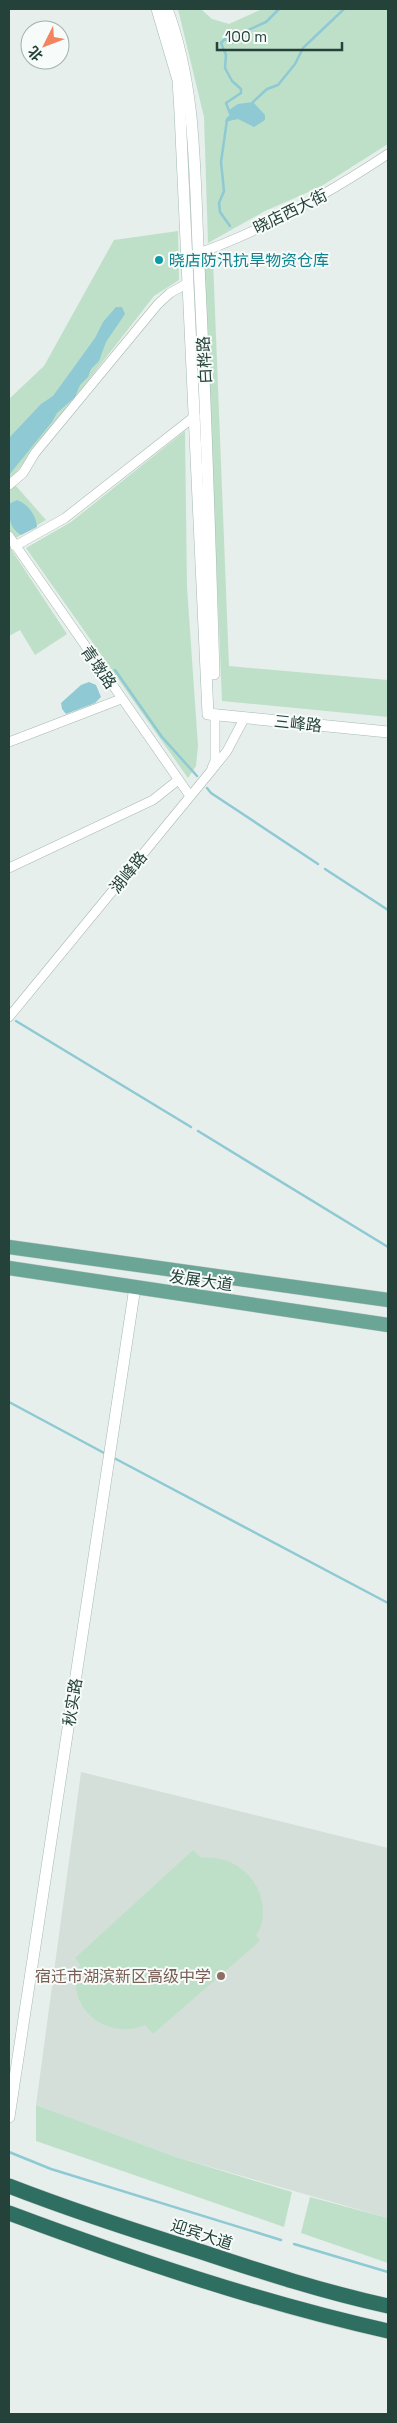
<svg xmlns="http://www.w3.org/2000/svg" width="397" height="2423" font-family="'Space Grotesk','Noto Sans SC',sans-serif">
<style>
.built{fill:#d4dfda}
.green{fill:#bfe0c8}
.water{fill:#8ec9d4}
.lines{fill:none;stroke-linecap:round;stroke-linejoin:round}
.stream{stroke:#8ec9d4;stroke-width:2.5}
.street-casing{stroke:#a8b8b2;stroke-width:10}
.secondary-casing{stroke:#a4bbb3;stroke-width:12}
.primary-casing{stroke:#c2cac8;stroke-width:15}
.highway-casing{stroke:#c2cac8;stroke-width:16}
.street{stroke:#fff;stroke-width:9}
.secondary{stroke:#fff;stroke-width:11}
.primary{stroke:#6aa596;stroke-width:14}
.highway{stroke:#2f6f62;stroke-width:15}
.culture-dot{fill:#0f9aa8;stroke:#f7fbf9;stroke-width:2}
.education-dot{fill:#8d6e63;stroke:#f7fbf9;stroke-width:2}
.labels{text-anchor:middle;stroke-width:4;stroke-linejoin:round;paint-order:stroke}
.street-label{font-size:16px;fill:#24423a;stroke:#f7fbf9}
.culture-label{font-size:16px;fill:#0d838f;stroke:#f7fbf9;text-anchor:start}
.education-label{font-size:16px;fill:#785e54;stroke:#f7fbf9;text-anchor:end}
</style>
<rect width="100%" height="100%" fill="#e6efeb"/>
<path class="built" d="M81,1772l307,76v370l-212,-61 -140,-52z"/>
<g class="green">
<path d="M178,9h23l11,10 17,5 33,-15h126v135l-68,43 -55,24 -57,32 -4,-126z"/>
<path d="M178,231l1,49 -25,16 -139,178 -6,4v-79l35,-33 70,-126z"/>
<path d="M213,260l16,406 159,14v37l-166,-16 -18,-436z"/>
<path d="M185,431l2,156 11,159 -2,20 -8,12 -162,-230 45,-26z"/>
<path d="M9,482l7,4 30,34 -37,22z"/>
<path d="M9,546l58,88 -32,21 -15,-25 -11,6z"/>
<path d="M193,1850l8,8c31,-4 60,19 62,51 0,10 -1,19 -7,26l4,6 -107,93 -8,-9c-39,17 -83,-20 -65,-61l-5,-6z"/>
<path d="M36,2105l140,52 116,35 -8,35 -248,-86z"/>
<path d="M310,2197l78,21v45l-87,-30z"/>
</g>
<g class="water">
<path d="M253,102l12,13v5l-11,7 -16,-8 -13,3 2,-5 4,-2 -2,-5 9,-6z"/>
<path d="M116,307h6l3,7 -19,28 -7,19 -8,8 -3,8 -8,8 -5,12 -18,16 -5,9 -43,53v-37l32,-34 12,-8 42,-58 8,-16z"/>
<path d="M17,500c11,4 19,15 20,27l-16,8c-12,-7 -12,-18 -12,-31z"/>
<path d="M89,682l7,3 5,12 -6,6 -29,11 -4,-5 -1,-6 20,-18z"/>
</g>
<g class="lines">
<g class="stream">
<path d="M253,102l14,-13 11,-4 17,-21 8,-16 41,-39"/>
<path d="M231,116l-5,-13 15,-10v-4l-9,-8 -7,-13 1,-13 -5,-12 4,-4 6,4 7,-1 8,-11 20,-9 13,-13"/>
<path d="M227,120l-6,42 3,29 -5,12 1,9 10,14"/>
<path d="M115,670l47,67 35,39"/>
<path d="M207,788l4,5 107,71"/>
<path d="M325,869l63,41"/>
<path d="M16,1021l175,106"/>
<path d="M198,1131l190,116"/>
<path d="M9,1402l97,52"/>
<path d="M114,1458l274,145"/>
<path d="M9,2152l42,17 230,71"/>
<path d="M294,2244l94,28"/>
</g>
<g class="street-casing">
<g id="street">
<path d="M193,255c68,-23 136,-62 195,-101"/>
<path d="M9,485l14,-12 12,-20 123,-149 12,-11 18,-10"/>
<path d="M9,536l181,260"/>
<path d="M15,546l50,-28 130,-102"/>
<path d="M9,742l112,-43"/>
<path d="M212,768l3,-7v-47"/>
<path d="M9,868l144,-68 25,-20"/>
<path d="M9,1017l202,-246 16,-20 18,-34"/>
</g>
</g>
<g class="secondary-casing">
<g id="secondary">
<path d="M157,9l21,71 2,32 28,602 180,18"/>
<path d="M167,9c31,83 27,170 32,257 7,136 11,272 15,408"/>
<path d="M9,2117l126,-830"/>
</g>
</g>
<g class="primary-casing">
<g id="primary">
<path d="M9,1247l379,53"/>
<path d="M9,1268l379,57"/>
</g>
</g>
<g class="highway-casing">
<g id="highway">
<path d="M9,2186c62,24 126,45 190,65 63,21 125,41 189,55"/>
<path d="M9,2213c123,46 250,89 379,118"/>
</g>
</g>
<use href="#street" class="street"/>
<use href="#secondary" class="secondary"/>
<use href="#primary" class="primary"/>
<use href="#highway" class="highway"/>
</g>
<circle class="culture-dot" cx="159" cy="260" r="5"/>
<circle class="education-dot" cx="221" cy="1976" r="5"/>
<g class="labels">
<g class="street-label">
<text transform="translate(290 211) rotate(-26)" y="6">晓店西大街</text>
<text transform="translate(204 360) rotate(-93)" y="6">白桦路</text>
<text transform="translate(99 667) rotate(55)" y="6">青墩路</text>
<text transform="translate(298 723) rotate(6)" y="6">三峰路</text>
<text transform="translate(128 872) rotate(-51)" y="6">湖峰路</text>
<text transform="translate(201 1280) rotate(8)" y="6">发展大道</text>
<text transform="translate(72 1702) rotate(-81)" y="6">秋实路</text>
<text transform="translate(202 2234) rotate(18)" y="6">迎宾大道</text>
</g>
<g class="culture-label">
<text x="169" y="266">晓店防汛抗旱物资仓库</text>
</g>
<g class="education-label">
<text x="211" y="1982">宿迁市湖滨新区高级中学</text>
</g>
</g>
<rect width="397" height="2423" fill="none" stroke="#24423a" stroke-width="20"/>
<g transform="translate(45 45) rotate(228)"><circle r="24" fill="#f7fbf9" stroke="#a3b1ad"/>
<path d="M0-4L9 19L0 12L-9 19Z" fill="#f4845f"/>
<text y="-8" font-size="14" font-weight="bold" text-anchor="middle" fill="#24423a">北</text>
</g>
<path d="M217 42v8h125v-8" fill="none" stroke="#24423a" stroke-width="2.5"/>
<text x="225" y="42" font-size="15" fill="#24423a" stroke="#f7fbf9" stroke-width="4" paint-order="stroke">100 m</text>
</svg>
